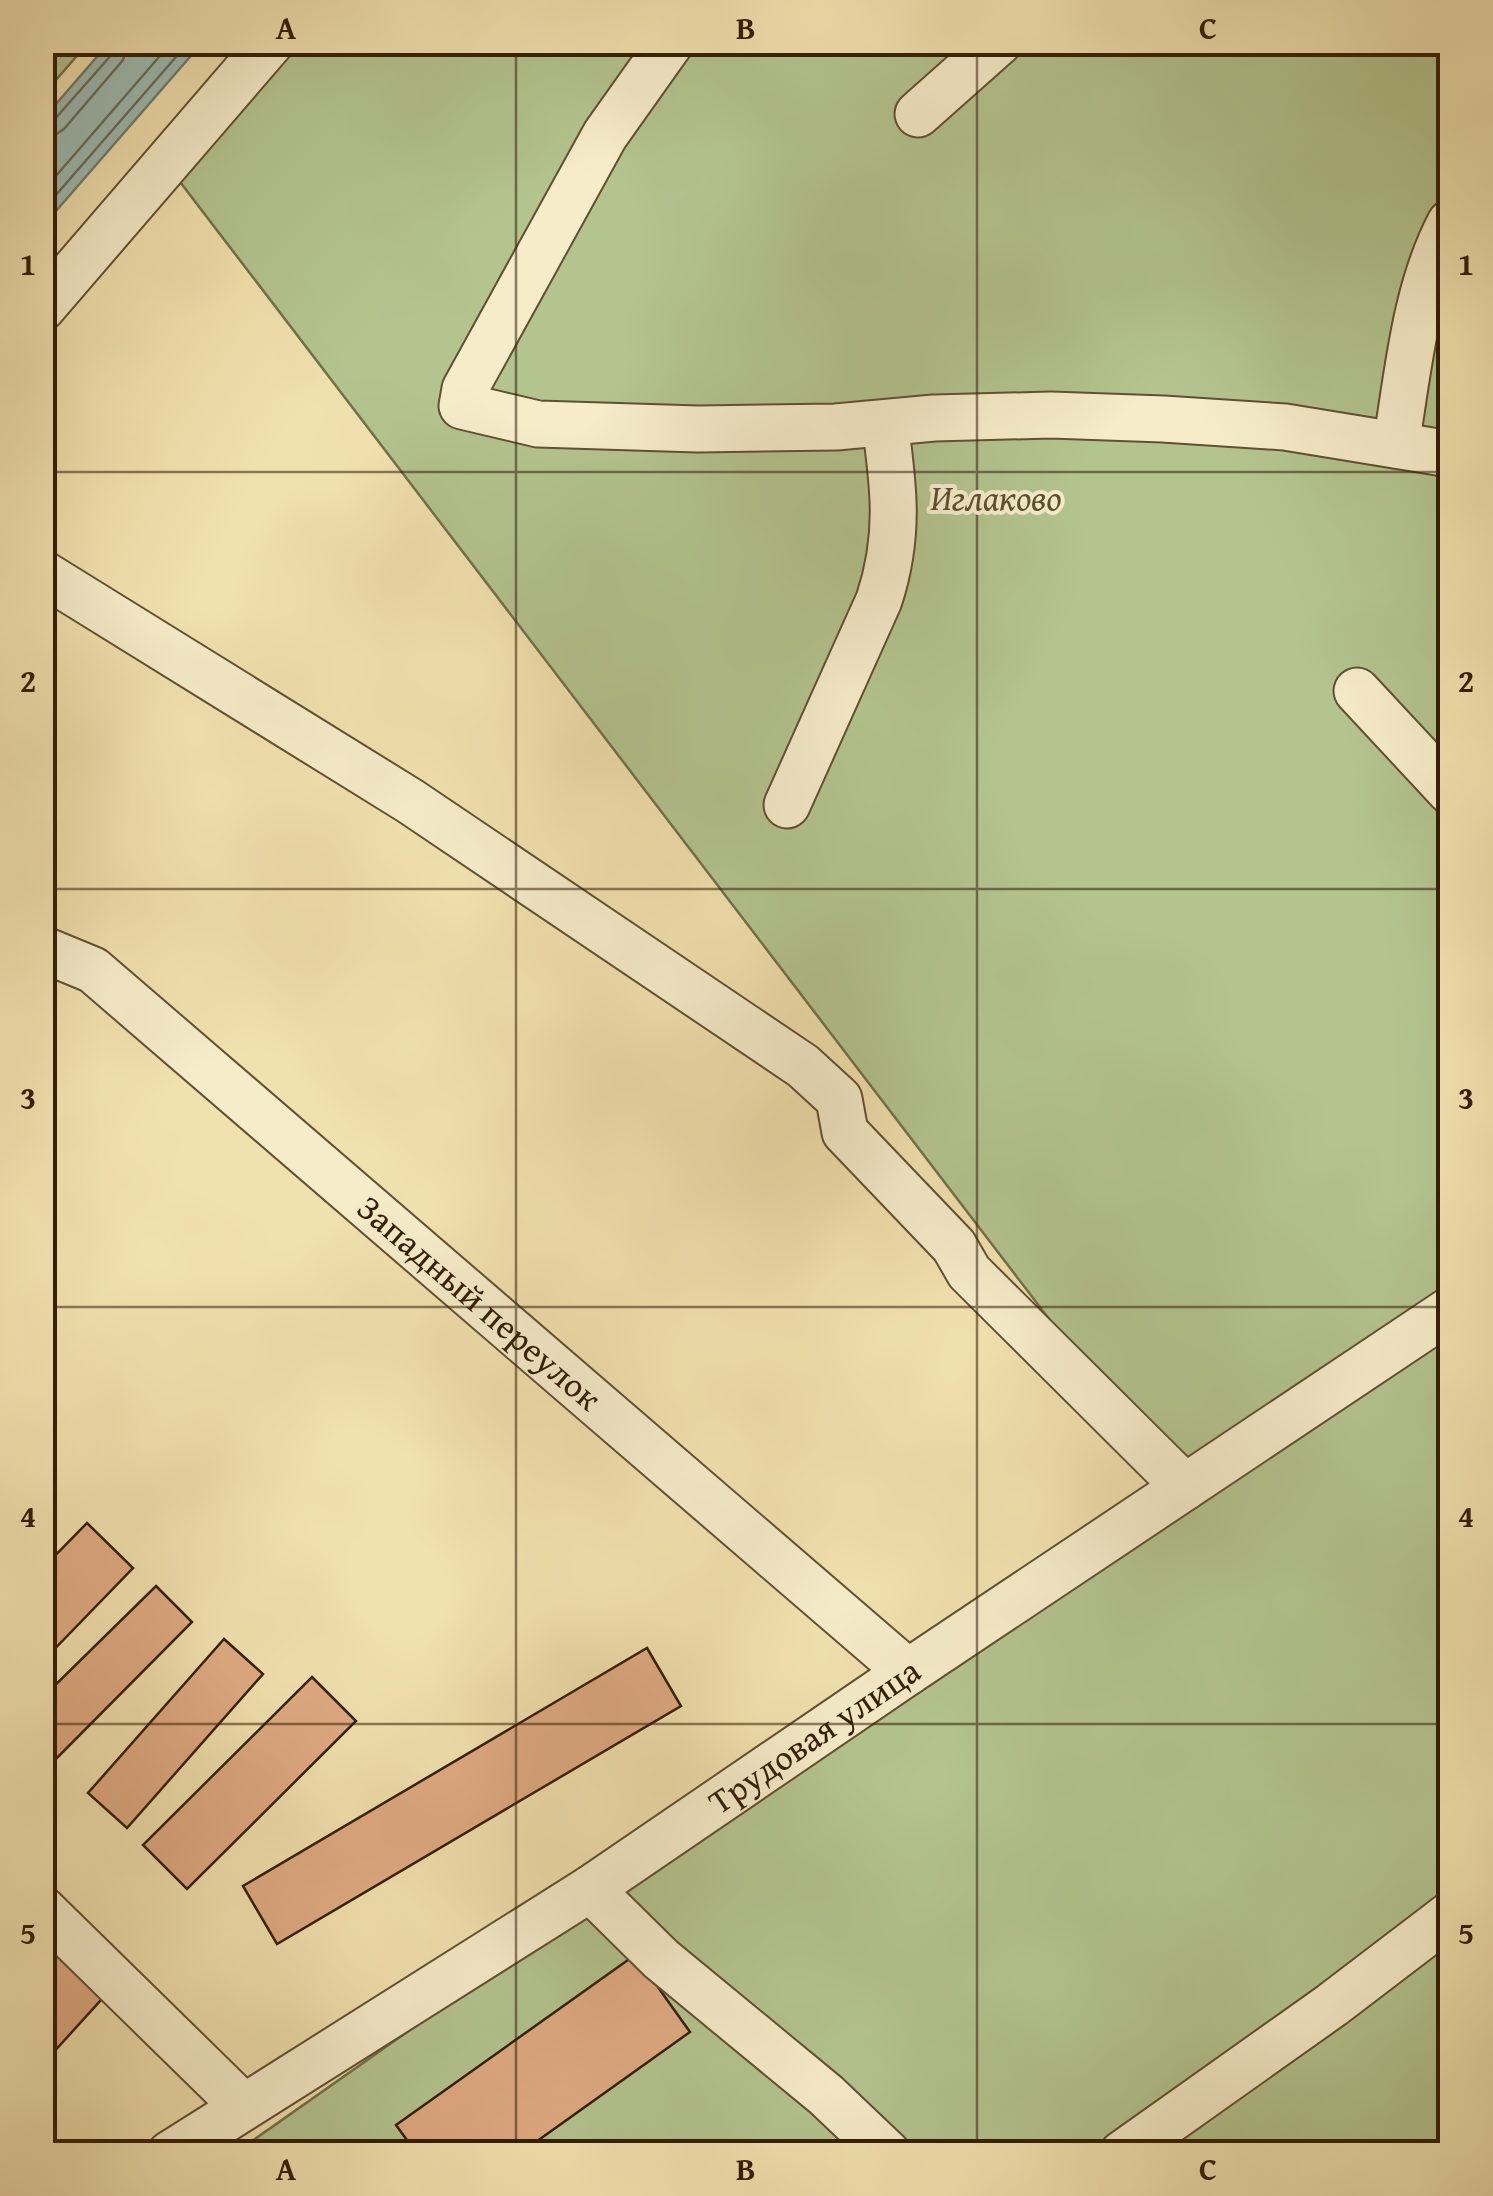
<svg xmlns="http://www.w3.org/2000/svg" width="1493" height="2196" font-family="'Gentium Book Plus',serif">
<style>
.green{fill:#b3c48f;stroke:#72714b;stroke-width:2.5}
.water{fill:#9dbcb3;stroke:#727d6e;stroke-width:2.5}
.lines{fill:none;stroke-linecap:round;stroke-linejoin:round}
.shore{stroke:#686d5d;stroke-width:2.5}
.building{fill:#dfaa82;stroke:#321e07;stroke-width:2.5}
.minor-casing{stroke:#624f31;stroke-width:49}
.minor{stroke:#f6ecca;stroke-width:45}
.grid{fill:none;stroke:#321e07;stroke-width:2.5;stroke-opacity:0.55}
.labels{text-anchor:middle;stroke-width:8;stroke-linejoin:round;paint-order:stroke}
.park-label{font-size:35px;font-style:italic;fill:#595030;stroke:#f6ecca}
.street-label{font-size:35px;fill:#321e07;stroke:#f6ecca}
.neatline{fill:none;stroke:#321e07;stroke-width:4}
.grid-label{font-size:32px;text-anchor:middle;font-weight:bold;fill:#321e07}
</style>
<rect width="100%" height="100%" fill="#f1e1ae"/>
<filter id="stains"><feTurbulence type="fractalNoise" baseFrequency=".002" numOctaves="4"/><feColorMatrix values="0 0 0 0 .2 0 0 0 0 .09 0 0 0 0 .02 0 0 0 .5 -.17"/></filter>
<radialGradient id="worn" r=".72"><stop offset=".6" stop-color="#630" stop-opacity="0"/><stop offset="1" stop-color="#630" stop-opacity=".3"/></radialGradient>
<g class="green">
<path d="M43,42l45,1 -45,52 -1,-52z"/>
<path d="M295,43h1155v2110h-1215l944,-664 -1005,-1315z"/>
</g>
<path class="water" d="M109,43h93l-159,183v-107z"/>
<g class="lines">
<g class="shore">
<path d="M42,124l12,-4 59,-67 3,-11"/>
<path d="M42,137l13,-2 9,-6 59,-69 5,-18"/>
<path d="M42,192l130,-150"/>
<path d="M42,211l147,-169"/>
</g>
</g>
<g class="building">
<path d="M87,1523l46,45 -91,94v-93z"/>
<path d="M156,1586l36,36 -143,144 -7,-7v-61z"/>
<path d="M224,1639l39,35 -136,154 -39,-35z"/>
<path d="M647,1648l34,58 -404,238 -34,-58z"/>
<path d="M312,1677l44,44 -169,168 -44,-44z"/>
<path d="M42,1909l78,70 -78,86z"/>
<path d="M635,1955l55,77 -171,122h-102l-21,-29z"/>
</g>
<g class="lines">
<g class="minor-casing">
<g id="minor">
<path d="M671,42l-66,93 -140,254 -3,17 76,18 160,5 138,-2 98,-9 117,-3 112,4 122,8 165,27"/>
<path d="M918,114l81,-72"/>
<path d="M42,308l229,-266"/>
<path d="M1396,445c12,-73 19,-156 54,-222"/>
<path d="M42,573l368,228 393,265 36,33 6,33 109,114 15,26 216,215"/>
<path d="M1357,691l93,100"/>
<path d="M787,805l92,-205c21,-64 15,-112 6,-177"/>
<path id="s1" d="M42,949l51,21 815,702"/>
<path d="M590,1889l71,70 165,136 62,59"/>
<path d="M42,1909l201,197"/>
<path id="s2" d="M170,2154l420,-265 318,-217 542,-362"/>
<path d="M1122,2154l210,-149 118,-90"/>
</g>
</g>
<use href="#minor" class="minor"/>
</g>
<path class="grid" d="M516,42v2112M977,42v2112M42,472h1408M42,889h1408M42,1307h1408M42,1724h1408"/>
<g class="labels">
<g class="park-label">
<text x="996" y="510">Иглаково</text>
</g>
<g class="street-label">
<text dy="12" stroke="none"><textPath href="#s1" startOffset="565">Западный переулок</textPath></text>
<text dy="12" stroke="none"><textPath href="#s2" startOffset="768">Трудовая улица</textPath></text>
</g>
</g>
<rect width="1493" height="2196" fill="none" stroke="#f1e1ae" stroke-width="110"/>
<rect x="55" y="55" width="1383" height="2086" class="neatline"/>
<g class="grid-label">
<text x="286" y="39">A</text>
<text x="746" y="39">B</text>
<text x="1208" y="39">C</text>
<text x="28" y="275">1</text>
<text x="1466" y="275">1</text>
<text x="28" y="692">2</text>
<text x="1466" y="692">2</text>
<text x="28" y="1109">3</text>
<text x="1466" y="1109">3</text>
<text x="28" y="1527">4</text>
<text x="1466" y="1527">4</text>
<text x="28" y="1944">5</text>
<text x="1466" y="1944">5</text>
<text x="286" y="2180">A</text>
<text x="746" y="2180">B</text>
<text x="1208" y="2180">C</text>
</g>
<rect width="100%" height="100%" filter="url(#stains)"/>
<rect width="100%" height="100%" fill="url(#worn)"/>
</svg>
